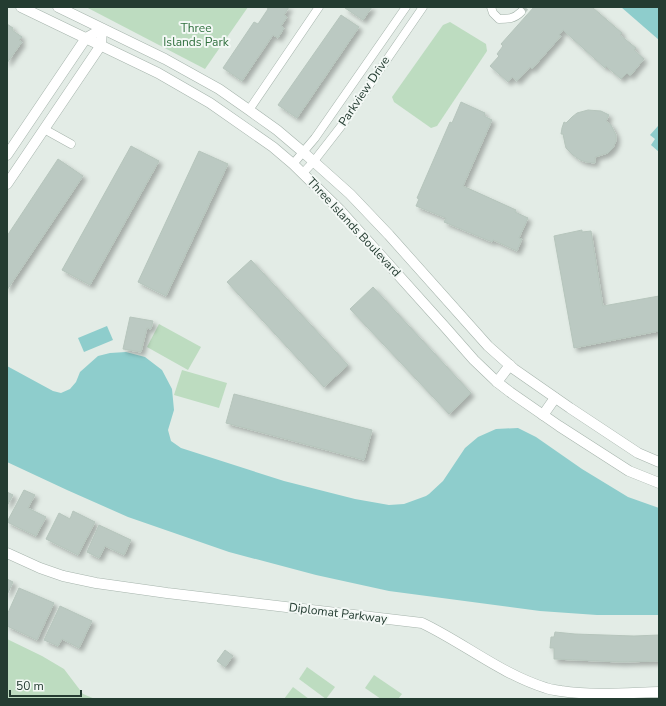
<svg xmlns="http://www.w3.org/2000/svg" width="666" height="706" font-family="'Nunito Sans',sans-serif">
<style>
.green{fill:#bddcc0}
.water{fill:#8ecdcc}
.building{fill:#bbc9c2;stroke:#b6c5bc;filter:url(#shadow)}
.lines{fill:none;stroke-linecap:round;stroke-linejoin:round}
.minor-tunnel{stroke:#bdc9c2;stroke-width:8;stroke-dasharray:8 4;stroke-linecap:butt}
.minor-casing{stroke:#a6b4ac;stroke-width:9}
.tertiary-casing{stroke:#a6b4ac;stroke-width:11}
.minor{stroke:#fff;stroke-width:8}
.tertiary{stroke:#fff;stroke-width:10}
.labels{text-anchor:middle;stroke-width:4;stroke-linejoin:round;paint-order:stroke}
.park-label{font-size:12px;fill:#30703e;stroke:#f3f8f5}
.street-label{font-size:12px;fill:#243c31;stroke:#f3f8f5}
</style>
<defs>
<filter id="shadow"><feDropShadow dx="3.5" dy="3.5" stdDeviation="2" flood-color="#0004"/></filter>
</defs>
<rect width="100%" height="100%" fill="#e3ece6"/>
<g class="green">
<path d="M86,7h162l-43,62z"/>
<path d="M450,22l36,22 1,7 -50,75 -6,2 -37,-26 -2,-5 51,-72z"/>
<path d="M159,324l42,23 -13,23 -41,-23z"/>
<path d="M182,370l45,13 -8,25 -45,-13z"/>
<path d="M7,639l35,17 22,13 19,25 12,5h-88z"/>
<path d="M307,667l28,20 -9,12 -27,-20z"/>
<path d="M374,675l28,19 -4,5h-17l-16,-11z"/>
<path d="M293,687l16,12h-25z"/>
</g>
<g class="water">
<path d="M621,7h38v33z"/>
<path d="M658,126l1,1v25l-8,-7 4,-6 -5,-4z"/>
<path d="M107,326l6,14 -29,12 -6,-14z"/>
<path d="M126,352l19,5 17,13 10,19 2,21 -6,20 3,11 10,7 103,33 71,18 34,6 15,-1 22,-8 3,-2 14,-13 22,-33 13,-11 18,-8 22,-1 18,9 46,32 46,28 31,11v107h-62l-57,-4 -151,-20 -73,-16 -87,-23 -101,-35 -61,-27 -60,-28v-96l46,25 8,2 9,-4 6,-7 4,-10 18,-16 12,-3z"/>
</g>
<g class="building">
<path d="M267,7h22l-5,8 3,2 -6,9 3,2 -6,10 -5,-3 -31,46 -19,-13 31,-46 4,2 10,-15z"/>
<path d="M346,7h26l-9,13 -18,-12z"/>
<path d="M534,7h58l30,26 -2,2 16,13 -2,2 10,9 -14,17 -3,-3 -6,6 -15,-13 -1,2 -42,-38 -4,5 2,1 -29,33 -2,-2 -13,14 -5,-4 -4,5 -18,-16 9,-10 -2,-2 6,-8 -2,-2z"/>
<path d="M341,15l18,12 -62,91 -19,-13z"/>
<path d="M7,24l6,4 -1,2 10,7 -3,3 3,2 -15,21z"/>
<path d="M461,102l24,11 -1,3 8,4 -29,66 53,24 -1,2 13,6 -9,20 3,1 -5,12 -24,-11 -1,2 -48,-20 2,-4 -30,-12 3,-7 -2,-1 33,-76 2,1z"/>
<path d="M588,110l13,1 8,4 -3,6 5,4 5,10v6l-3,7 -5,5 -3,1 -10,3v6l-9,-1 -6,-2 -7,-5 -7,-7 -1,-4 -2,-10h-2l1,-6 2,-6 2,1 6,-6 5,-4z"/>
<path d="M131,146l28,15 -69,124 -28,-15z"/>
<path d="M199,151l29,13 -62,132 -28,-14z"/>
<path d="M58,159l25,17 -76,114v-54z"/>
<path d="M582,230v2l9,-1 12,75 56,-10v35l-85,17 -20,-112z"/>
<path d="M251,260l97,105 -24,22 -97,-105z"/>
<path d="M373,287l98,106 -22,21 -99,-105z"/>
<path d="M130,317l23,4 -2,8 -4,-1 -6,24 -18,-3z"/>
<path d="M234,394l138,36 -8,30 -138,-37z"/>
<path d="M24,490l11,5 -7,13 18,9 -10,19 -29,-14z"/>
<path d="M7,492l6,3 -6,11z"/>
<path d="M73,511l22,11 -17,33 -32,-16 13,-26 11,6z"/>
<path d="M99,525l32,15 -7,15 -19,-9 -6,12 -12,-6z"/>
<path d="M7,579l6,3 -6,13z"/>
<path d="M19,588l35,15 -17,37 -30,-14v-11z"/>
<path d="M60,606l32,15 -13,27 -17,-9 -4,7 -14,-6z"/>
<path d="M555,632l20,2 59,2 25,-1v26l-38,1 -67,-3v-11h-4l1,-11h3z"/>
<path d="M225,650l8,6 -8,11 -8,-6z"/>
</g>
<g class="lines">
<path class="minor-tunnel" d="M521,12l4,-5"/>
<g class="minor-casing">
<g id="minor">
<path d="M491,7l2,6 6,6c9,0 15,0 22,-7"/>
<path d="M249,110l70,-103"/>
<path d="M44,129l27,15"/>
<path d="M293,164l22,-26 91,-131"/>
<path d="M303,173l11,-12 28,-36 81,-118"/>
</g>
</g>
<g class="tertiary-casing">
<g id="tertiary">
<path d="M21,7l137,66 52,30 63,44 20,17 46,45 106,118 29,33 23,22 13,10 49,34 70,45 30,12"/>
<path d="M58,7l107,52 54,30 30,21 28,20 26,22 47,42 39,41 99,111 26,23 56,39 68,45 21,9"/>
<path d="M7,155l79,-117 16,-9"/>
<path d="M7,184l94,-139 1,-16"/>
<path d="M497,382l13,-17"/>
<path d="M543,415l12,-17"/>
<path d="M7,553l33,15 23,8 33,7 71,10 255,30c42,20 79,51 124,65 5,2 10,2 15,3 33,5 65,2 98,1"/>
</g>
</g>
<use href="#minor" class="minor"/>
<use href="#tertiary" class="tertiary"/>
</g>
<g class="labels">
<g class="park-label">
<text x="196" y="32">Three<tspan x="196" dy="14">Islands Park</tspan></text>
</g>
<g class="street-label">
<text transform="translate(364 91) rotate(-56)" y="4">Parkview Drive</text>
<text transform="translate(354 227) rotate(47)" y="4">Three Islands Boulevard</text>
<text transform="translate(338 613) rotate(7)" y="4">Diplomat Parkway</text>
</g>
</g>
<rect width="666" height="706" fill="none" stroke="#243c31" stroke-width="16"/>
<path d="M10 690v6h71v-6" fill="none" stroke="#243c31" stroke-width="2"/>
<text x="16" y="690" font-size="12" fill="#243c31" stroke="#f3f8f5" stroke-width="3" paint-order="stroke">50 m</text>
</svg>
